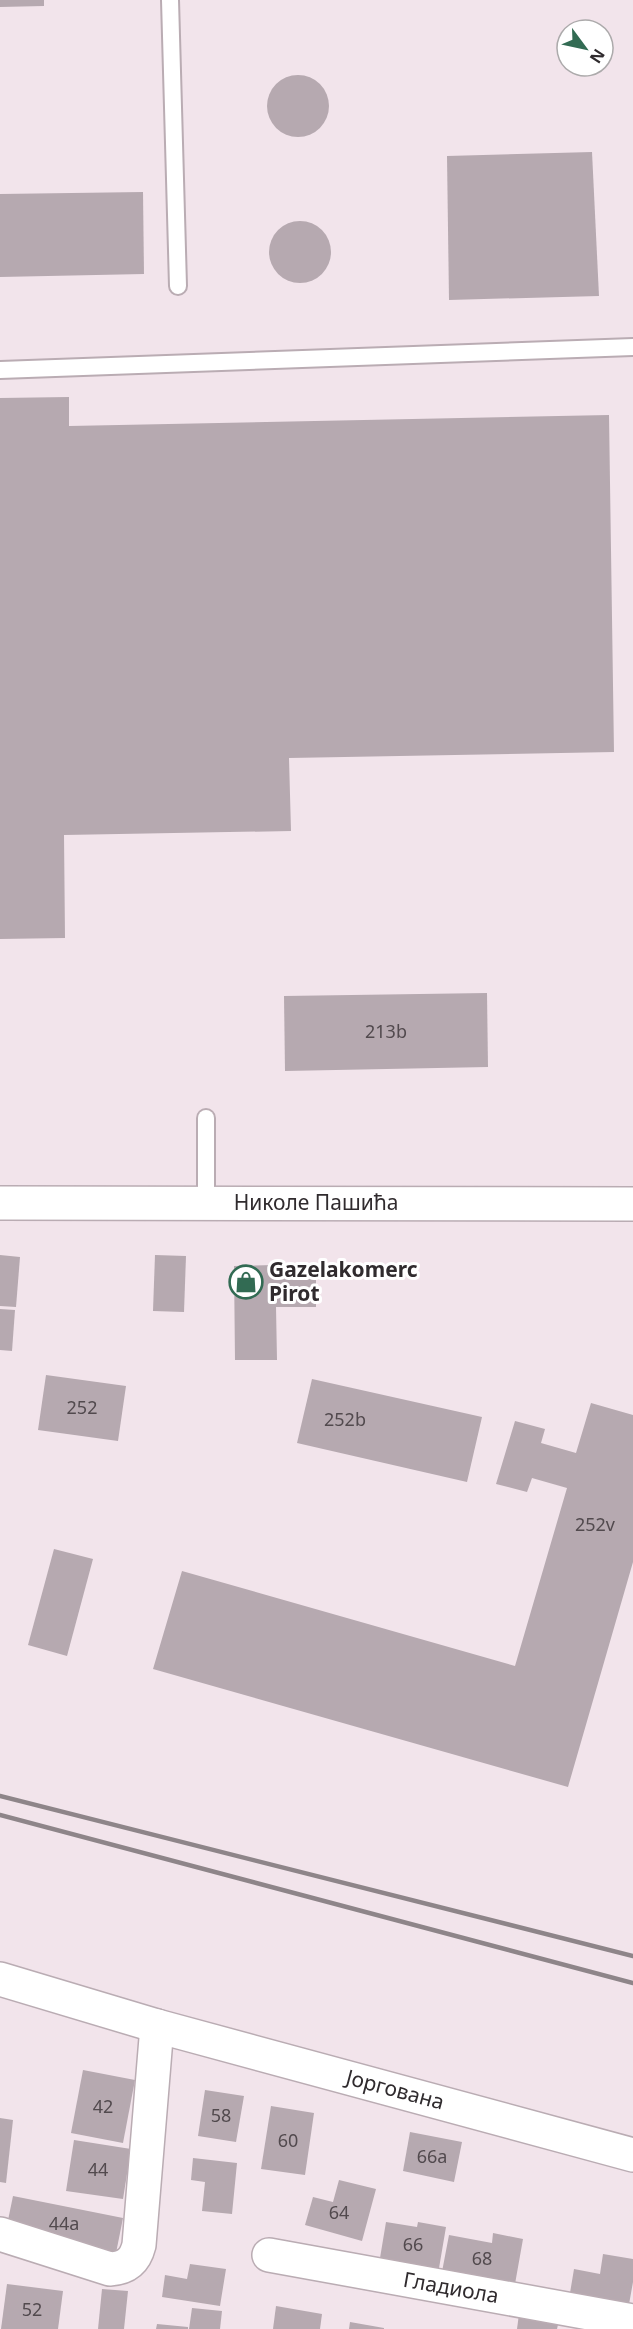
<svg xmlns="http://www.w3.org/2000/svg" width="633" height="2329" font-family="'Noto Sans',sans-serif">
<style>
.building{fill:#b6a9b0}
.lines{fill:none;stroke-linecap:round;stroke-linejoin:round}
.service-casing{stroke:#baacb3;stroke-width:20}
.minor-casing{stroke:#baacb3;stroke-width:36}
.secondary-casing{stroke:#baacb3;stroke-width:36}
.service{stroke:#fff;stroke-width:16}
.minor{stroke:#fff;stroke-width:33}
.secondary{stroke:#fff;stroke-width:33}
.rail{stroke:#8e8589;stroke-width:4.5}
.labels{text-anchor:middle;stroke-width:6;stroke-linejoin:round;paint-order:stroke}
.number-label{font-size:18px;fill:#524a4e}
.street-label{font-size:21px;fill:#302b2e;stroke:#fff}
.poi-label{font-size:21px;font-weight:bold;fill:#302b2e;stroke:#fff;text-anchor:start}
</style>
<rect width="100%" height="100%" fill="#f2e4eb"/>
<g class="building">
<path d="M0,0h44v6l-44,1z"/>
<circle cx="298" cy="106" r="31"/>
<path d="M592,152l7,144 -150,4 -2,-144z"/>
<path d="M143,192l1,82 -144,3v-83z"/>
<circle cx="300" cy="252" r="31"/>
<path d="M69,397v29l540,-11 5,337 -325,6 2,73 -227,4 1,103 -65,1v-541z"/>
<path d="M487,993l1,74 -203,4 -1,-75z"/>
<path d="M0,1255l20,2 -4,50 -16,-1z"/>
<path d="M155,1255l31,1 -2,56 -31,-1z"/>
<path d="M316,1264v43h-40l1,53h-42l-1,-94z"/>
<path d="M0,1309l15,1 -3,41 -12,-1z"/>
<path d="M46,1375l80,11 -8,55 -80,-11z"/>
<path d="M312,1379l170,38 -15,65 -170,-39z"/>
<path d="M591,1403l42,12v147l-65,225 -415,-118 29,-98 333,95 52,-178 -35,-10 -5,14 -31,-8 19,-63 30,8 -4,14 35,10z"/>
<path d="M54,1549l39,10 -26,97 -39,-11z"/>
<path d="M83,2070l52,10 -12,63 -52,-10z"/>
<path d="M205,2090l39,6 -8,46 -38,-6z"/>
<path d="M271,2106l43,7 -9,62 -44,-6z"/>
<path d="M0,2118l13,2 -7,63 -6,-1z"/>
<path d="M410,2132l52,10 -8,40 -51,-11z"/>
<path d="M74,2140l57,9 -8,50 -57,-8z"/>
<path d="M193,2158l44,5 -5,51 -30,-3 3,-29 -14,-2z"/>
<path d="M339,2180l37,9 -14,52 -57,-16 8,-28 20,5z"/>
<path d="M13,2196l110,22 -7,35 -110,-23z"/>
<path d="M386,2222l31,5 1,-5 28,5 -8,47 -59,-10z"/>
<path d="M493,2233l30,6 -8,45 -74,-7 8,-42 43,8z"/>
<path d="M603,2254l30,5v23l-5,28 -59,-11 5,-30 26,5z"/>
<path d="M190,2264l36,5 -6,37 -58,-9 3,-22 22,4z"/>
<path d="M7,2284l56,7 -5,38h-57z"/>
<path d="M102,2289l26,2 -4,38h-26z"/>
<path d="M276,2306l46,8 -2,15h-47z"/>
<path d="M192,2308l30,3 -2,18h-31z"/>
<path d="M519,2314l40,6 -2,9h-40z"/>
<path d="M350,2322l34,6v1h-35z"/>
<path d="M157,2324l31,3v2h-32z"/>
</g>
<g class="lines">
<g class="service-casing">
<g id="service">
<path d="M170,0l8,286"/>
<path d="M0,370l633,-23"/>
<path d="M206,1118v85"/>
</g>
</g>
<g class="minor-casing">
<g id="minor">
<path d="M0,1979l157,47 476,129"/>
<path d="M0,2234l110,35c17,-1 25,-8 29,-24l18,-219"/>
<path d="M269,2255l364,66"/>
</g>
</g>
<g class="secondary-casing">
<path id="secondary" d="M0,1203l633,1"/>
</g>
<use href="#service" class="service"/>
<use href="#minor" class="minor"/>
<use href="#secondary" class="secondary"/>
<g class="rail">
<path d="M0,1796l633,160"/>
<path d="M0,1815l633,168"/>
</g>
</g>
<defs>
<g id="shop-ring" transform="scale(1.725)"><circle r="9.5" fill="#fff" stroke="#326b53" stroke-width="1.5"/><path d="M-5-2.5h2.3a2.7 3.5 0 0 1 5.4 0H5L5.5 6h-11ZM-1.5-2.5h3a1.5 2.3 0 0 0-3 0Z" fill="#326b53"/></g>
</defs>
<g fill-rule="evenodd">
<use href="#shop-ring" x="246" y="1282"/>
</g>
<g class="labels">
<g class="number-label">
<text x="386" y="1038">213b</text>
<text x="82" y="1414">252</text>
<text x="345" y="1426">252b</text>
<text x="595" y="1531">252v</text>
<text x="103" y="2113">42</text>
<text x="221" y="2122">58</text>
<text x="288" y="2147">60</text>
<text x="432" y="2163">66a</text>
<text x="98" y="2176">44</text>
<text x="339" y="2219">64</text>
<text x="64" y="2230">44a</text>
<text x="413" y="2251">66</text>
<text x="482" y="2265">68</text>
<text x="32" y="2316">52</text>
</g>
<g class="street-label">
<text x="316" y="1210">Николе Пашића</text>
<text transform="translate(395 2090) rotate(15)" y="7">Јоргована</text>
<text transform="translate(451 2288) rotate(10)" y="7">Гладиола</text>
</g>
<g class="poi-label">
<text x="269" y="1277">Gazelakomerc<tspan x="269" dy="24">Pirot</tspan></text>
</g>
</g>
<g transform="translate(585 48) rotate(123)"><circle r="28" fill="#ffffff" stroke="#acaaab" stroke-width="1.5"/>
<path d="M0-4.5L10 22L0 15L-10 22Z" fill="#326b53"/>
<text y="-9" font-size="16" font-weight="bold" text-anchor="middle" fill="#302b2e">N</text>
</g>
</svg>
